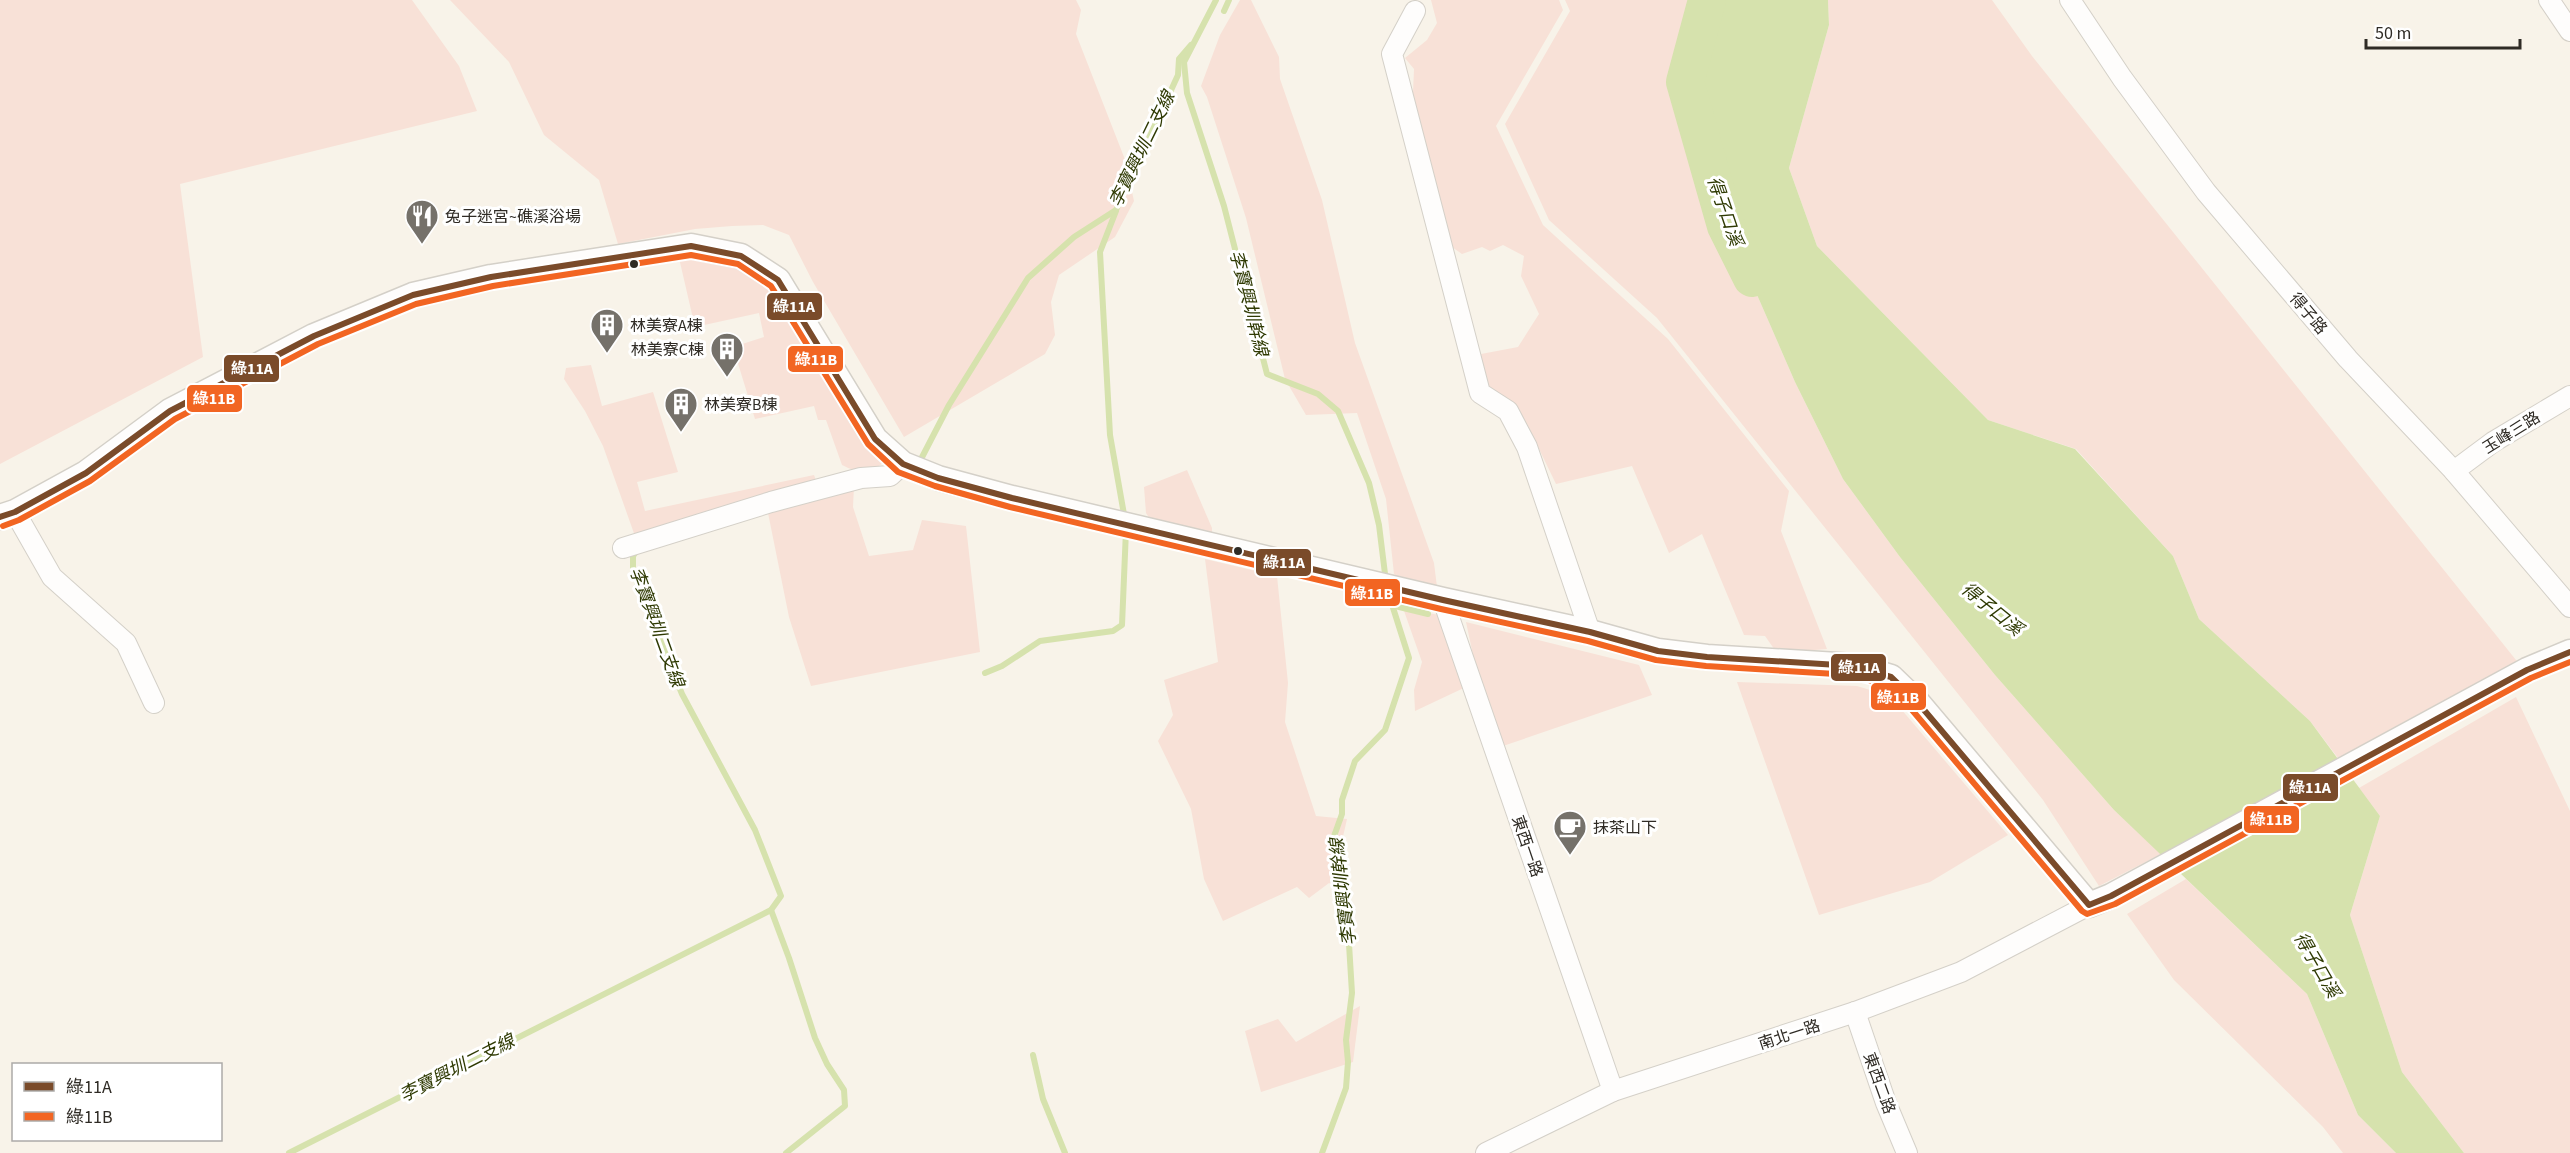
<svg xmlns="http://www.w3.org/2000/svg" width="2570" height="1153" font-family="'Source Sans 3','Noto Sans TC',sans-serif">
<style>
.green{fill:#f8e1d7}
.water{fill:#d6e2ad}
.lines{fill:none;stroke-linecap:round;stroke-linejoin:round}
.stream{stroke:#d6e2ad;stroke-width:6}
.river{stroke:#d6e2ad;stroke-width:38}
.minor-casing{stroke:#d4d0c8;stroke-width:22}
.tertiary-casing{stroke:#d4d0c8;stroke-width:27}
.minor{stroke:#fefdfc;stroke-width:20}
.tertiary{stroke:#fefdfc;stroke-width:24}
.bus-1-casing{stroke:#fff;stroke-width:10}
.bus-2-casing{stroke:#fff;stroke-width:10}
.bus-1{stroke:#7a4b2a;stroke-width:6}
.bus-2{stroke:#f26522;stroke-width:6}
.bus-dot{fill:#2f2b25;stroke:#fff;stroke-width:2}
.labels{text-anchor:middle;stroke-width:6;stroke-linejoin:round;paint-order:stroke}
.poi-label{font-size:16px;fill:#2f2b25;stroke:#fff;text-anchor:start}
.street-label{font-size:16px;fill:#2f2b25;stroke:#fff}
.water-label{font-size:18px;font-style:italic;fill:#2f3a03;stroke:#fff}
.line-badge{stroke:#fff;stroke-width:2}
.badge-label{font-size:16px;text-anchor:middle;font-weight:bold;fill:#fff}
</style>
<rect width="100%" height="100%" fill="#f8f3e9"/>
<g class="green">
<path d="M0,0h412l47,66 18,45 -297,73 23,173 -203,107z"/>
<path d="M450,0h626l5,10 -5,24 48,123 10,44 -19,36 -56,38 -8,27 4,33 -10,19 -141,83 -91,-155 -24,-47 -26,-10 -31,1 -37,3 -77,15 -19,-64 -55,-45 -35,-73z"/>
<path d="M1240,0h11l28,57 1,22 42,121 33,143 79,220 3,24 -32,-6 -11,-7 -8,-75 -29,-86 -51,2 -21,-36 -39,-161 -39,-121 -6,-11 19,-51z"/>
<path d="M1431,0h128l4,10 -67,116 47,99 125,114 121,152 -8,40 46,118 -50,4 -12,-17 -21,-1 -42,-101 -33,19 -37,-87 -76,18 -29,-60 -18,-25 -23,-12 -5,-33 37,-7 21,-33 -18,-38 3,-20 -21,-11 -13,6 -8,-4 -20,7 -10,-7 -39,-154 1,-24 -9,-11 22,-18 10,-17z"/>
<path d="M1565,0h142l-9,104 26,115 71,163 48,97 57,78 95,118 119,135 47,44 -62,32 -56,-86 -386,-482 -108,-98 -44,-96 65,-113z"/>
<path d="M1828,0h164l40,56 488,609 -182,93 -28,-37 -111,-102 -26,-63 -97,-107 -88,-29 -171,-174 -28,-78 40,-143z"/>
<path d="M706,256l36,7 33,21 111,177c-18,13 -24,14 -44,4l-16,-45h-8l-4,-14 -59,13 -22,-72 31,-10 -5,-24 -64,14 -16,-69z"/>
<path d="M591,365l11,41 51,-14 25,80 -41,10 8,29 169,-36 3,8 -181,56 -33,-93 -18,-35 -21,-32 2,-11z"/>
<path d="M1187,470l25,58v8l-60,-14 -6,-9 -2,-26z"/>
<path d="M854,486l-1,21 16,49 44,-6 9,-30 44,6 14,126 -169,34 -22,-69 -22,-109z"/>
<path d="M1205,559l72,17 11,107 -3,39 31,94 31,3 -5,22 7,46 -4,4 -16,-8 -20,15 -12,-11 -74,34 -19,-42 -13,-70 -33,-68 15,-26 -9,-35 54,-18z"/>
<path d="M1403,608l41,8 24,70 -53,25 -1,-21 8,-28z"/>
<path d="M1466,622l173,43 13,30 -149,51 -24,-63z"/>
<path d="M1737,682l120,4 33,10 118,139 -78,47 -111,33z"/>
<path d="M2516,697l54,114v342h-106l-62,-81 -52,-157 30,-99 -21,-28z"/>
<path d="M2186,879l121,115 51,121 38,38h-53l-20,-26 -149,-147 -47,-66z"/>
<path d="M1360,1006l-7,56 -92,30 -16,-61 33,-12 18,23z"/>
</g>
<path class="water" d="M1707,0h121l1,25 -40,143 28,78 171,174 87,29 98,107 26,63 111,102 70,95 -30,99 52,157 62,81h-68l-38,-38 -51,-121 -193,-184 -119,-135 -95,-118 -57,-78 -48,-97 -71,-163 -26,-115z"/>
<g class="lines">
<g class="stream">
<path d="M1216,0l-32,62 3,31 37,113 43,168 51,20 20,17 31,72 10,42 7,57"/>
<path d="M1224,11l5,-11"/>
<path d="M1116,211l-16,41 10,183 15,85"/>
<path d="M919,463l30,-58 79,-127 46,-41 42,-27 62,-135 1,-16 12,-14"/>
<path d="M1391,605l37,9"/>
<path d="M985,673l17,-7 38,-25 73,-10 9,-6 4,-95"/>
<path d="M771,910l18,48 26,80 12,26 17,26 1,16 -59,47"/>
<path d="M1033,1055l10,44 22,54"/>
<path d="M289,1153l482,-243 10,-14 -26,-66 -73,-136 -18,-44 -31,-78v-16l4,-6"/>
<path d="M1322,1153l24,-65 2,-26 -2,-22 6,-47 -6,-98 -13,-56 9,-25v-14l13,-39 30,-31 24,-72 -21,-66"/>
</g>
<path class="river" d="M1707,0l-22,82 41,144 26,52"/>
<g class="minor-casing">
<g id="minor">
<path d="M2070,0l52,78 84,114 142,167 106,112 116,136"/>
<path d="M2549,0l21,31"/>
<path d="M1415,11l-23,43 88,339 28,18 19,36 63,185"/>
<path d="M2454,471l39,-29 77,-46"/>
<path d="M15,512l37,65 74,66 28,60"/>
<path d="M623,548l148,-46 90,-24 29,-2 13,-12"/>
<path d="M1443,600l170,491"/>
<path d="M1855,1012l31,91 21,50"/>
<path d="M1486,1153l127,-62 242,-79 106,-40 128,-67"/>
</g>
</g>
<g class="tertiary-casing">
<path id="tertiary" d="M0,517l15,-5 71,-39 84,-62 144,-75 99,-41 78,-18 200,-31 50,10 37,24 97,159 28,25 35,14 74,20 431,102 147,32 68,19 49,6 147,9 37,11 28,27 170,201 22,-9 416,-226 43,-18"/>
</g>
<use href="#minor" class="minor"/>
<use href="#tertiary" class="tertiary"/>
<g class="bus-1-casing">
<path id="bus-1" d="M0,517l15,-5 71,-39 84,-62 144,-75 99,-41 78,-18 200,-31 50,10 37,24 97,159 28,25 35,14 74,20 431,102 147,32 68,19 49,6 147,9 37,11 28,27 170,201 22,-9 416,-226 43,-18"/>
</g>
<g class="bus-2-casing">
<path id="bus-2" d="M3,526l16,-6 71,-39 85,-62 143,-75 98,-40 77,-18 198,-31 47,9 33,22 97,158 30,28 37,14 75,21 431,102 147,32 68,19 50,6 146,9 34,10 26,25 170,201 5,3 28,-10 416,-226 39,-16"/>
</g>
<use href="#bus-1" class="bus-1"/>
<use href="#bus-2" class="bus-2"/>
</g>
<defs>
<g id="restaurant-pin" transform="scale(1.725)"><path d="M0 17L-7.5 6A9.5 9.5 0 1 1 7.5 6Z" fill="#75716a" stroke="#fff"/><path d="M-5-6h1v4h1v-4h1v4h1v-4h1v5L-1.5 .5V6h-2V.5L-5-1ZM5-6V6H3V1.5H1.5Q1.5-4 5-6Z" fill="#fff"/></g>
<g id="building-pin" transform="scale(1.725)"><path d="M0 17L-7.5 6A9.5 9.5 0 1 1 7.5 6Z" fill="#75716a" stroke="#fff"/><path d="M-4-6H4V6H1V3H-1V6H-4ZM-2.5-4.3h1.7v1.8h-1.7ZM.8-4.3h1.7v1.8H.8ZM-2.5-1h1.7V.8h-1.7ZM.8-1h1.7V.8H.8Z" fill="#fff"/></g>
<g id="cafe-pin" transform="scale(1.725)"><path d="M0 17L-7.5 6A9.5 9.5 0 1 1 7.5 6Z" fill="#75716a" stroke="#fff"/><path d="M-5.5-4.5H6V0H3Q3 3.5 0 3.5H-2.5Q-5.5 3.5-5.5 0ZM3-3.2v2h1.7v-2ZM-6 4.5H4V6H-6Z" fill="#fff"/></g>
</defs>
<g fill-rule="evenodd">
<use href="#restaurant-pin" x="422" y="216"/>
<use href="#building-pin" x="607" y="325"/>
<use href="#building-pin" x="727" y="349"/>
<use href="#building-pin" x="681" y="404"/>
<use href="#cafe-pin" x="1570" y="827"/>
</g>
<g class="bus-dot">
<circle cx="634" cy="264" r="5"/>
<circle cx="1238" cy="551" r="5"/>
</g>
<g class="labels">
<g class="poi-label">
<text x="445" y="222">兔子迷宮~礁溪浴場</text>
<text x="630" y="331">林美寮A棟</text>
<text x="704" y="355" text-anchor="end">林美寮C棟</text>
<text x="704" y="410">林美寮B棟</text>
<text x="1593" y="833">抹茶山下</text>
</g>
<g class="street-label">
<text transform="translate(2309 313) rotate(50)" y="6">得子路</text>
<text transform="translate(2511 432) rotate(-32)" y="6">玉峰三路</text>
<text transform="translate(1528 846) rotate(71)" y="6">東西一路</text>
<text transform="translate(1789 1034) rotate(-18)" y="6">南北一路</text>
<text transform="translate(1880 1083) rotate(70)" y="6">東西二路</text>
</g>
<g class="water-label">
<text transform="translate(1142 149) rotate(-64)" y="6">李寶興圳二支線</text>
<text transform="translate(1725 211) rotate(71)" y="6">得子口溪</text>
<text transform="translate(1249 303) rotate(76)" y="6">李寶興圳幹線</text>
<text transform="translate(1992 609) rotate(39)" y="6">得子口溪</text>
<text transform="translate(657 627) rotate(70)" y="6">李寶興圳二支線</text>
<text transform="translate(1343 892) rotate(-97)" y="6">李寶興圳幹線</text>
<text transform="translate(2317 965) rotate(60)" y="6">得子口溪</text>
<text transform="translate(457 1068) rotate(-27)" y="6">李寶興圳二支線</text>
</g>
</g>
<g class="line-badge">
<rect x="766" y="292" width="57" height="29" rx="6" fill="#7a4b2a"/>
<rect x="787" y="345" width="57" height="28" rx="6" fill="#f26522"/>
<rect x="223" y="354" width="57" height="29" rx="6" fill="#7a4b2a"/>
<rect x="186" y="384" width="57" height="29" rx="6" fill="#f26522"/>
<rect x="1255" y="548" width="57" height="29" rx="6" fill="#7a4b2a"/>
<rect x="1344" y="578" width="57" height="29" rx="6" fill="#f26522"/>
<rect x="1830" y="653" width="57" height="29" rx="6" fill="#7a4b2a"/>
<rect x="1870" y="682" width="57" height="29" rx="6" fill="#f26522"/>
<rect x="2282" y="773" width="57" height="29" rx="6" fill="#7a4b2a"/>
<rect x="2243" y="805" width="57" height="29" rx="6" fill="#f26522"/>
</g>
<g class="badge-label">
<text x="794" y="312">綠11A</text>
<text x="816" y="365">綠11B</text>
<text x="252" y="374">綠11A</text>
<text x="214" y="404">綠11B</text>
<text x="1284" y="568">綠11A</text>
<text x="1372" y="599">綠11B</text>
<text x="1859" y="673">綠11A</text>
<text x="1898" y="703">綠11B</text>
<text x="2310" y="793">綠11A</text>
<text x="2271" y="825">綠11B</text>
</g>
<rect x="12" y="1063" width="210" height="78" fill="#ffffff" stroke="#acaaa8" stroke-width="1.5"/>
<rect x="24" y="1082" width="30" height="9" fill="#7a4b2a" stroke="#acaaa8" stroke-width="1.5"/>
<text x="66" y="1093" font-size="18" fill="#2f2b25">綠11A</text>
<rect x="24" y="1112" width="30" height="9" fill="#f26522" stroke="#acaaa8" stroke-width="1.5"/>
<text x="66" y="1123" font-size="18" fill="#2f2b25">綠11B</text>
<path d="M2366 39v9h154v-9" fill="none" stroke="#2f2b25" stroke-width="3"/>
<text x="2375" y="39" font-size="18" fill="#2f2b25" stroke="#ffffff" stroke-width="4.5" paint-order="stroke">50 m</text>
</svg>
